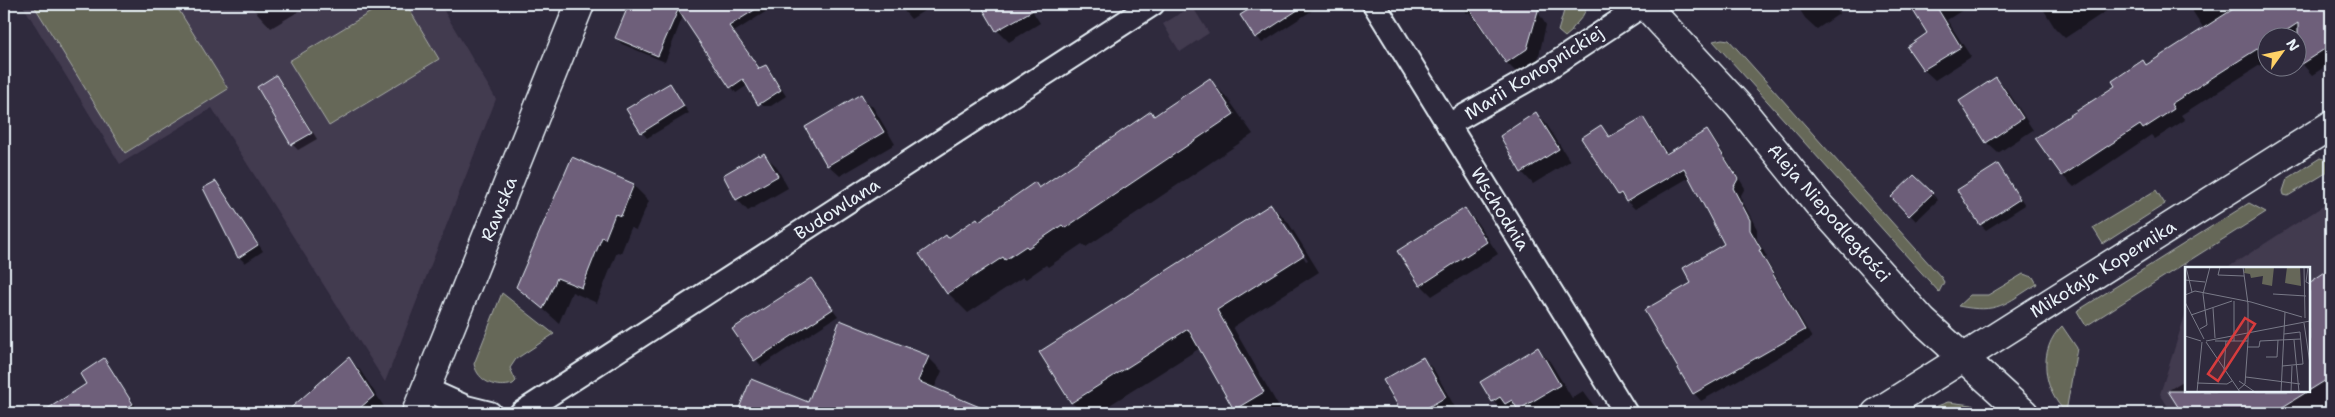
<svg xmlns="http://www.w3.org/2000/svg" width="2335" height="417" font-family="'Shantell Sans',sans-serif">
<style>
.built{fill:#423a4f}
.green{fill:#666759;stroke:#a7aca8}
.shadow{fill:#0007;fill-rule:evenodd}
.building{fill:#6e5e7a;stroke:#e8f1f8}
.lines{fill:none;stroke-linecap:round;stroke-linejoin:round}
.street-casing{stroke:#e8f1f8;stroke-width:26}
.secondary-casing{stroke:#e8f1f8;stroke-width:31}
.street{stroke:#2f2a3d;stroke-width:22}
.secondary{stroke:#2f2a3d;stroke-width:28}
.labels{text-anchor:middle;stroke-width:5;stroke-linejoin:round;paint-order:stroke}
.street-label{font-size:18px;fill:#e8f1f8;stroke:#2f2a3d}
.inset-road{fill:none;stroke:#797a88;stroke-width:1}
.view{fill:#d83c3d;fill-opacity:0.15;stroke:#d83c3d;stroke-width:2.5}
.inset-edge{fill:none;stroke:#e8f1f8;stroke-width:2.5}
</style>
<rect width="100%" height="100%" fill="#2f2a3d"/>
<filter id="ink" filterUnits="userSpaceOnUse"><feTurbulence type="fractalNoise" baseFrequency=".02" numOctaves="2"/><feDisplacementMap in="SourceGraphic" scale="10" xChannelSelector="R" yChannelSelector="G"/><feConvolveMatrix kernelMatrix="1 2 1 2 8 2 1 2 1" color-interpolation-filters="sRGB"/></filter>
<g filter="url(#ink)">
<g class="built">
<path d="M22,4h418l56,95 -111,283 -173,-274 -92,56z"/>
<path d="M1192,6l17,27 -29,19 -17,-28z"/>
<path d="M2331,201v212h-159l-12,-19 26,-82v79h123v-123h-82z"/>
</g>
<g class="green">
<path d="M33,4h142l53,85 -103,64z"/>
<path d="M384,4h22l33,55 -110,67 -40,-65z"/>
<path d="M1566,4h23l-7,13 -10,12v2l-7,6 -7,-6z"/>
<path d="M1722,39l7,1 212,237 3,5 -5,10 -226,-251z"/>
<path d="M2320,158l11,3v9l-43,26 -4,-1 -1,-4 4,-12z"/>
<path d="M2156,190l9,14 -62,40 -10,-16z"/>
<path d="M2249,203l17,9 -180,114 -9,-15z"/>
<path d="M2023,274l10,3 4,7c-32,20 -39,30 -79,22l12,-11h18z"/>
<path d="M502,293l52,41 -38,25 -6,9 6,13 -3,3c-17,5 -35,-2 -39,-20z"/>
<path d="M2062,326l15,22 -11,64c-23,-21 -29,-63 -4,-86z"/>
<path d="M1948,402l24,3 13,8h-55l-6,-2z"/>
</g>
<g class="shadow">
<path d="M249,4h62l-40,24z"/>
<path d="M482,4h11l-7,4z"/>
<path d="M630,4l31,2 3,-2h103l3,5 -36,23 26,37 5,-3 6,6 15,24 -15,10h-8l-15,-21 -12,8 -53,-77 -18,46 -43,-18 -6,-6z"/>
<path d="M898,4h37l-24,15z"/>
<path d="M981,4h47l12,19 -31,19 -12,-12z"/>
<path d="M1260,4h62l-60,39 -20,-27z"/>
<path d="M1457,4h76l13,21 -8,35 -21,13 -11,-11 -37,-50 -2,1z"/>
<path d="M1796,4h37l6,10 -22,15 -12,-11z"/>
<path d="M1910,4h62l-25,16 24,37 -36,23 -11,-10 -15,-23 20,-13z"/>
<path d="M2040,4h77l-52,34 -10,-10z"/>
<path d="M2188,4h88l13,21 28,-21h14v59l-19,12 -14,-16v-21h-30v22l-87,55 4,5 -30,19 -4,-4 -77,52 -11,-11 -26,-38 167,-109z"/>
<path d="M276,77l6,6 35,56 -19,11 -6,-6 -34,-56z"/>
<path d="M1996,78l11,12 26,40 -35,23 -12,-11z"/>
<path d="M1210,80l19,20 24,34 -167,113 -4,-3 -34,23 -2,-2 -20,14 -3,-2 -55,36 -20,-20 1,-54 30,-17 56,-39 6,6 110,-76 4,4z"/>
<path d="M669,85l20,28 -42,25 -5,-6z"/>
<path d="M861,96l12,11 22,37 -55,32 -12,-11z"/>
<path d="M1536,113l11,12 23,36 -37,23 -11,-12z"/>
<path d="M1643,118l7,8 18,28 39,-23 7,8 31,49 -5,9 17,32v10l10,18 -2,1 47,80 -111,63 -7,-8 -1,-109 33,-39 -36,-68 -55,32 -16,-15 -18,-67 10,11z"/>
<path d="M764,155l12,11 12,22 -40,23 -11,-12 24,-42z"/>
<path d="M1998,165l27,40 -39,25 -6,-6z"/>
<path d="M1914,176l24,24 -22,21 -23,-24z"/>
<path d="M216,182l47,69 -18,12 -6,-6z"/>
<path d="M633,185l16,16 -13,29 -5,-2 -10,25 -4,-1 -20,51 -25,-11 -13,31 -41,-36z"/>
<path d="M1271,205l17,17 31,50 -86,55 47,82 -8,4h-32l-40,-65 -103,65h-14l-11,-10 -32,-50zM1282,222h3l23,38 -2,1z"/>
<path d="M1465,210l11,11 22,33 -66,42 -11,-11z"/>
<path d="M811,280l27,36 -77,50 -27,-37z"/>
<path d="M2331,289v124h-147l-15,-23 17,-11v12h123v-88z"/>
<path d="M1537,349l12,11 23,38 11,-7 16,22h-38l-5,-7 -13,7h-28l-4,-4 -6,4 -12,-12 -11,-19z"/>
<path d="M928,357l14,14 -8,18 42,17 7,7h-245l14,-32 56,23z"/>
<path d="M349,359l11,11 25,38 -7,5h-91z"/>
<path d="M1423,359l11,11 22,39 -7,4h-46l-18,-33z"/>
<path d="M104,360l34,50 -6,3h-87l43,-29z"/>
</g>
<g class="building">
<path d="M629,4h135l-35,22 30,42 -2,1 9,-4 15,25 -23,15 -15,-26 -13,9 -52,-78 -20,46 -43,-18z"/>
<path d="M980,4h64l-48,27z"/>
<path d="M1258,4h49l-52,34 -15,-23z"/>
<path d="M1466,4h74l-13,45 -21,14z"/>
<path d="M1909,4l27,2 25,41 -38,23 -16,-23 20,-14z"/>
<path d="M2241,4h90v41l-33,21v-43l-23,15h-7v4l-97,62 3,5 -31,20 -3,-4 -78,51 -27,-38 80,-52 -3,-5 31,-21 3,5z"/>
<path d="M276,75l36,58 -21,12 -34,-58z"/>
<path d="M1996,77l27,41 -37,25 -27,-42z"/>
<path d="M1210,78l24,36 -169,114 -3,-3 -34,23 -2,-2 -21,14 -2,-3 -56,37 -28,-40 27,-19 2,3 29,-20 2,3 56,-39 4,6 112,-77 3,5z"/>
<path d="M670,83l14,23 -43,27 -15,-24z"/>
<path d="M861,94l23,38 -57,34 -22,-39z"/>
<path d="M1536,112l23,37 -38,24 -21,-37z"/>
<path d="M1643,117l23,37 41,-24 31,49 -5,9 17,32v10l11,19 -2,1 46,80 -112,64 -49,-84 47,-27 -8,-15 41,-24 -40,-76 -58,34 -5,-9 -3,2 -37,-57 20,-13 8,12z"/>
<path d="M764,153l14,23 -42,24 -13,-25 36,-21 1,2z"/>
<path d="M572,157l62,27 -13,32 -6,-2 -10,25 -3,-2 -20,51 -25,-10 -14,31 -27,-22z"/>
<path d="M1998,164l22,35 -40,26 -23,-35z"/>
<path d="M1914,175l19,18 -24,23 -18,-19z"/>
<path d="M216,181l42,64 -20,13 -35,-70z"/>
<path d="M1271,204l33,51 -87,55 47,82 -30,18 -46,-81 -117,74 -32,-51z"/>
<path d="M1465,208l22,34 -67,44 -23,-35z"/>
<path d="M2331,268v109l-58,36h-91l-14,-22h141v-108z"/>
<path d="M811,278l22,31 -79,52 -22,-32z"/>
<path d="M840,320l89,36 -11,25 76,32h-257l14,-34 57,23z"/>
<path d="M1538,347l22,38 -42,25 -6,-10 -7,4 -5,-7 -8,5 -12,-20z"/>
<path d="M349,357l25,39 -20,17h-69z"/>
<path d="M1423,357l23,40 -28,16h-16l-19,-33z"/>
<path d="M104,358l29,46 -15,9h-77l45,-29 -6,-10z"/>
</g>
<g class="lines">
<g class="street-casing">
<g id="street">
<path d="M1374,4l252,409"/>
<path d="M1448,125l97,-55 100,-66"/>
<path d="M426,389l40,18 24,6"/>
<path d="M521,413l632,-409"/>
</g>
</g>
<g class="secondary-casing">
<g id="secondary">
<path d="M1644,4l95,102 80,99 104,116 101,92"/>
<path d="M416,413l164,-409"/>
<path d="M1876,413l455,-288"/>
</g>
</g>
<use href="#street" class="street"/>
<use href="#secondary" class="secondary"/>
</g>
</g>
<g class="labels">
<g class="street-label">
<text transform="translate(1534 73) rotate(-32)" y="6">Marii Konopnickiej</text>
<text transform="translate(499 209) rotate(-68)" y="6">Rawska</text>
<text transform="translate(837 209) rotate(-33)" y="6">Budowlana</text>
<text transform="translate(1500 209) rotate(58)" y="6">Wschodnia</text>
<text transform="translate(1829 213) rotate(49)" y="6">Aleja Niepodległości</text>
<text transform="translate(2103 269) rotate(-32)" y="6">Mikołaja Kopernika</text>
</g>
</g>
<g transform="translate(2185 267)">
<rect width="125" height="125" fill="#2f2a3d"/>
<path d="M60,0h29l-2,19 -10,-2 1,-8 -12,2 -1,-4 -6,-1zM102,0h13l1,19 -16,-3z" fill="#666759"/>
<path class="inset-road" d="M1,0l6,25M35,0l-2,8 26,1M119,0l1,51M123,0l-2,15 4,2M0,13l20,2M88,27l33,2M0,28l10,-4 56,11 51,15M49,34v40M0,35l19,37M28,41l2,30M6,48l41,-14M119,56l6,41M15,62l7,-4 -4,-31 7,-27M0,69l16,5M109,73l5,52M21,74l104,-20M30,74h33M21,75l34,50M62,80h12l1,-6 41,-2M81,90h11l1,-17M97,99l21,-2 -3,-32 -16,2M39,103l2,-29M61,110l54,7M54,114l16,11M12,116l30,1 5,-3M53,123l7,-6 3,-43v-37l-5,-37M12,125l5,-50M96,125l4,-80M106,125l1,-26"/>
<path class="view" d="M60,51l10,6 -37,57 -10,-7z"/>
<rect width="125" height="125" class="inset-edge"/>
</g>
<rect width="2335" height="417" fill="none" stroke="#2f2a3d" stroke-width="20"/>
<rect x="10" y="10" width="2315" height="397" fill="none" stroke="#e8f1f8" stroke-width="2" filter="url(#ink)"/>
<g transform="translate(2282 52) rotate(57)"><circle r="24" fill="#2f2a3d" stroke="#797a88"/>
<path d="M0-4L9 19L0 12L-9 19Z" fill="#ffd166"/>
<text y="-8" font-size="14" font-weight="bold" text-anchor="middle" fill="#e8f1f8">N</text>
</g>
</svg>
